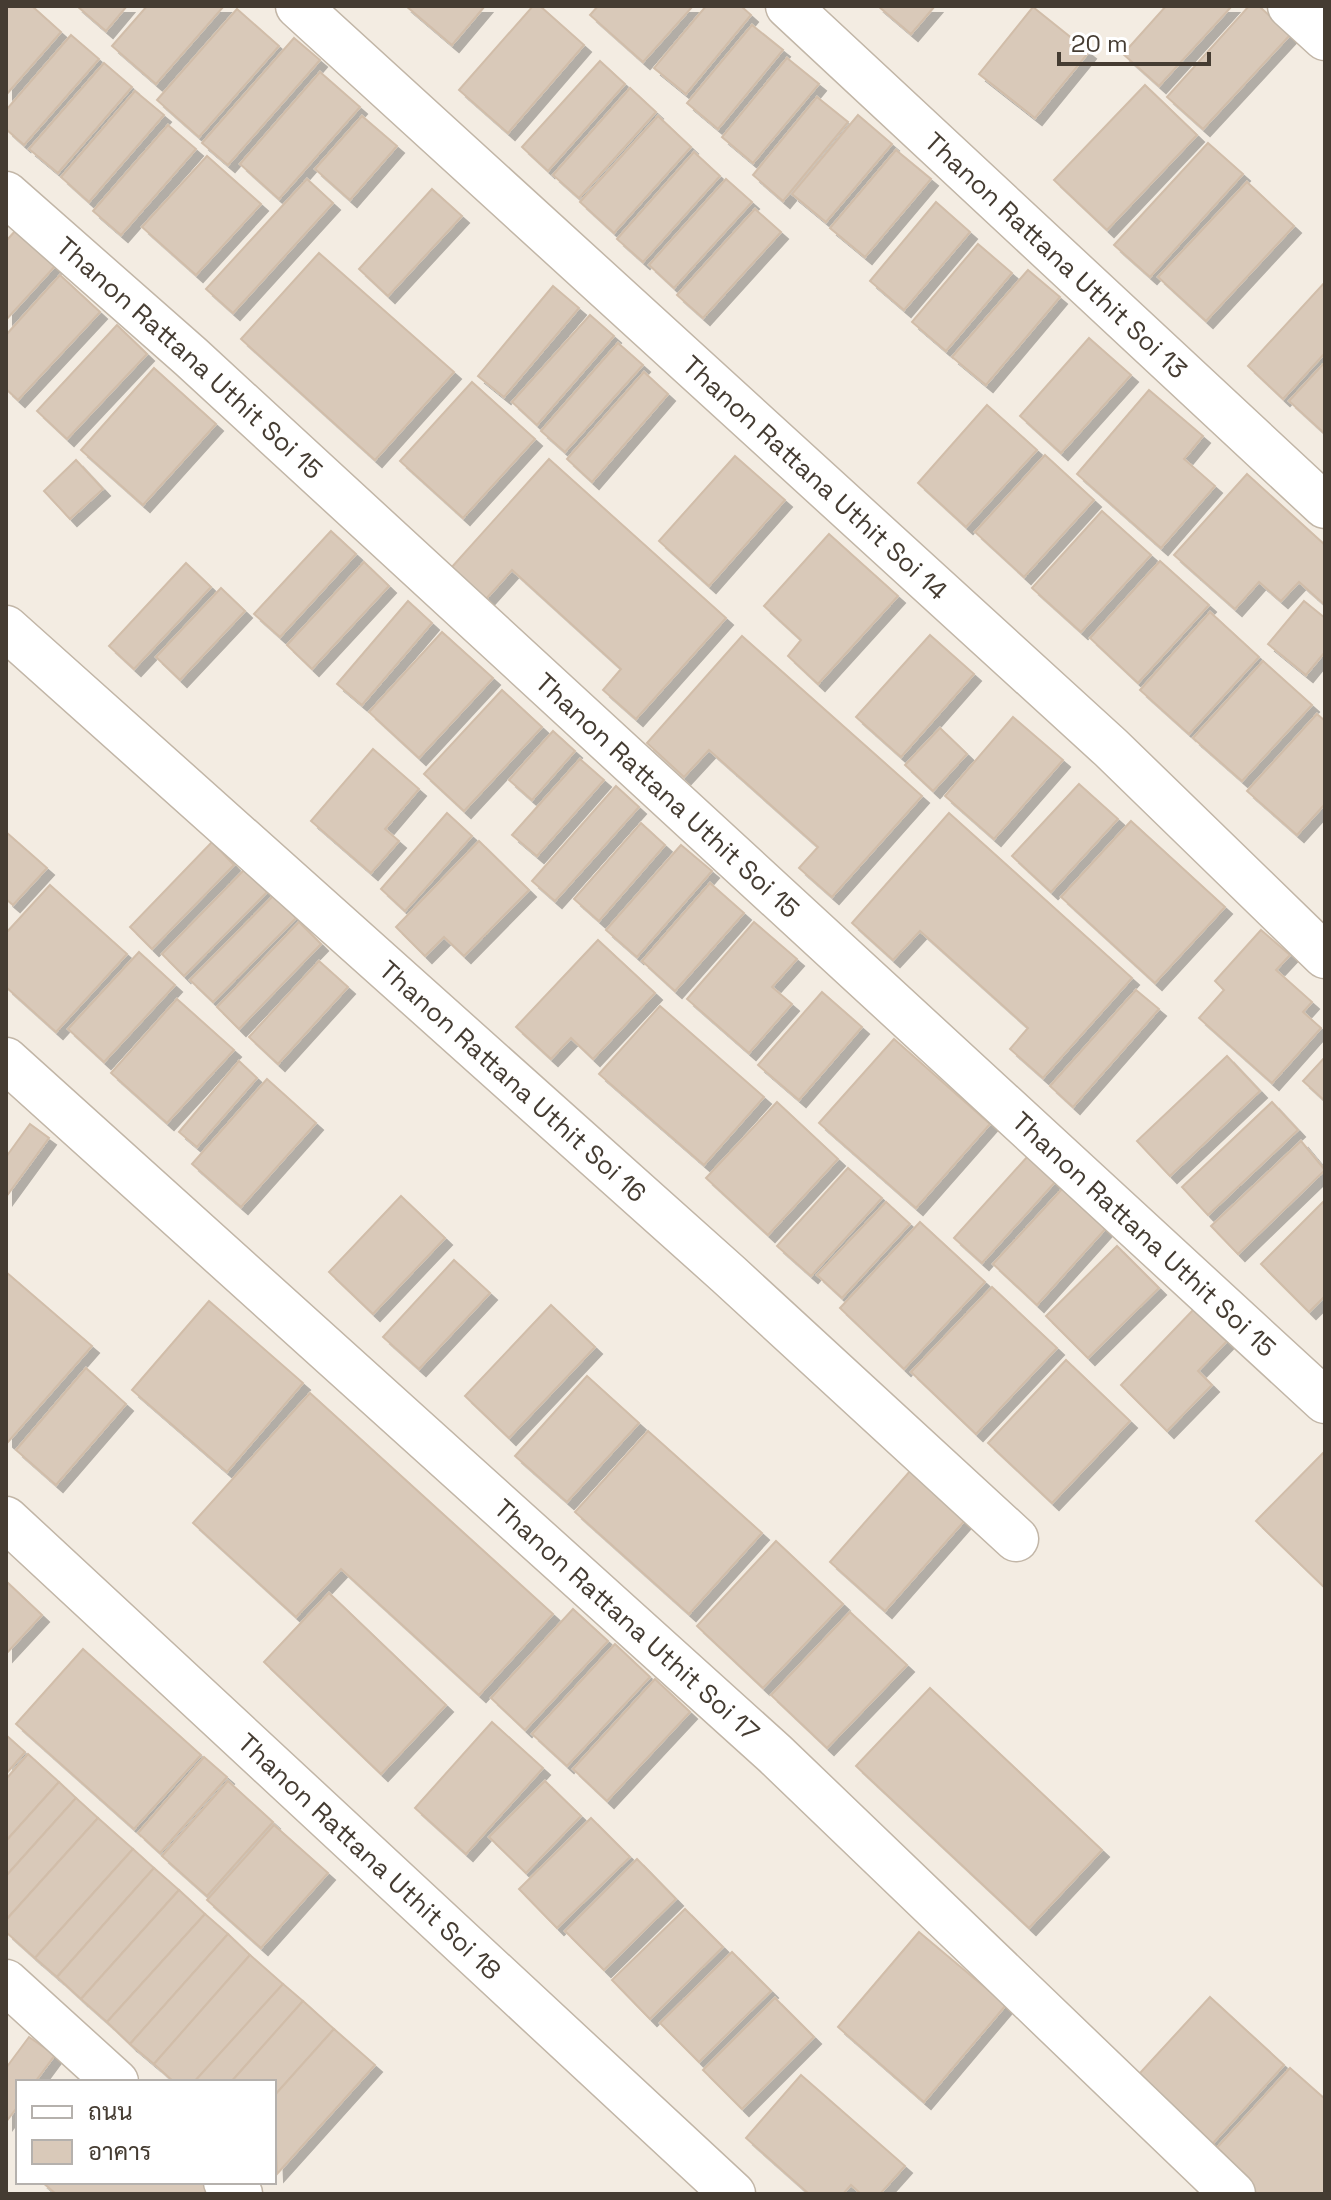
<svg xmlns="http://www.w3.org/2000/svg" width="1331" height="2200" font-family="'Space Grotesk',Sarabun,sans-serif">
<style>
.building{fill:#d9c9b9;stroke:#d1bda9;stroke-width:2;filter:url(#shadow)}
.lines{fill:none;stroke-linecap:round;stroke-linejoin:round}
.street-casing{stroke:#c2b6a7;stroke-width:47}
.street{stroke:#fff;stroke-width:44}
.labels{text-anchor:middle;stroke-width:6;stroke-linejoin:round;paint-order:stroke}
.street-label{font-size:26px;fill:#453c32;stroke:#fff}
</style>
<defs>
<filter id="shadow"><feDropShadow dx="7" dy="7" stdDeviation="0" flood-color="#0004"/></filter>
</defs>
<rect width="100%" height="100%" fill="#f3ece2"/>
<g class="building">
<path d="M6,6h26l29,26 -55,63z"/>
<path d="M77,6h50l-21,25z"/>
<path d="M147,6h77l-68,78 -44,-38z"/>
<path d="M406,6h79l-33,39z"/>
<path d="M533,6h7l44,39 -76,88 -49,-43z"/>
<path d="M598,6h95l-50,56 -53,-47z"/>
<path d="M706,6h35l10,9 -65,79 -32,-26z"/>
<path d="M878,6h57l-24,28z"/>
<path d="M1166,6h66l-73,80 -36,-32z"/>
<path d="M1249,6h10l31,29 -87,94 -36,-32z"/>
<path d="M1033,7l56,45 -54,66 -56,-44z"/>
<path d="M237,9l42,37 -80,91 -42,-37z"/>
<path d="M752,25l31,25 -65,79 -31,-26z"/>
<path d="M71,35l28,24 -75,86 -18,-16v-19z"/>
<path d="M294,38l26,22 -92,105 -26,-22z"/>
<path d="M787,58l32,26 -66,79 -31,-26z"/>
<path d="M600,61l25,23 -77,87 -26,-24z"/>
<path d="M104,63l28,24 -74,86 -29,-24z"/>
<path d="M320,72l40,35 -81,92 -39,-35z"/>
<path d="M1145,85l52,50 -90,95 -53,-50z"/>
<path d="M630,88l26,24 -77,86 -26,-23z"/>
<path d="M135,91l29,24 -75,87 -28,-25z"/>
<path d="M817,97l31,25 -65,79 -30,-26z"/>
<path d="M858,115l34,29 -66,78 -34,-28z"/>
<path d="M362,116l35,30 -47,54 -35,-31z"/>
<path d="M658,116l33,31 -77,86 -34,-31z"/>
<path d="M168,125l28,24 -75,86 -28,-24z"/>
<path d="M1208,143l35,31 -93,103 -36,-32z"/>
<path d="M896,150l35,29 -66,78 -35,-29z"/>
<path d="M694,152l26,24 -77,86 -26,-23z"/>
<path d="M207,156l54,48 -65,71 -54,-48z"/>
<path d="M307,179l26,24 -100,110 -27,-24z"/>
<path d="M726,179l26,23 -78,86 -25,-23z"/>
<path d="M1247,182l47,44 -88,95 -48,-44z"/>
<path d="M432,189l30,27 -74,80 -29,-27z"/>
<path d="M936,202l34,30 -66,78 -34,-29z"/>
<path d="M755,209l26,23 -78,86 -26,-23z"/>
<path d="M17,229l39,36 -50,55v-79z"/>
<path d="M978,244l34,29 -66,78 -34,-29z"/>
<path d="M319,253l135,119 -79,88 -134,-121z"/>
<path d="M1028,270l32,27 -74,88 -34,-28z"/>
<path d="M60,275l40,37 -82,88 -12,-11v-54z"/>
<path d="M1325,282v71l-42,46 -35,-33z"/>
<path d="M553,286l26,22 -75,89 -26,-21z"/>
<path d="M590,315l24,21 -77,89 -25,-23z"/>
<path d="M117,325l30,29 -80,85 -30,-28z"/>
<path d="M1089,338l42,37 -70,78 -41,-37z"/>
<path d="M618,343l25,22 -78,87 -24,-21z"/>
<path d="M1325,362v72l-36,-33z"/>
<path d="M154,368l62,56 -73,81 -62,-55z"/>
<path d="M644,372l24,22 -76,88 -25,-23z"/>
<path d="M472,382l63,57 -72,79 -63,-57z"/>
<path d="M1149,390l54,46 -19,23 31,27 -54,62 -84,-74z"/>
<path d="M987,405l50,45 -71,77 -48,-44z"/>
<path d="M1045,455l49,45 -70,77 -49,-45z"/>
<path d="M735,456l50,44 -76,86 -50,-45z"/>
<path d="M549,459l177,159 -90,101 -33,-29 18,-21 -109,-99 -26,29 -35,-31z"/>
<path d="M76,460l27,29 -33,30 -26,-28z"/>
<path d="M1247,474l78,71v60l-26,-23 -18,19 -22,-19 -24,27 -61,-54z"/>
<path d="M1102,511l49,44 -70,77 -49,-44z"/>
<path d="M331,531l25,23 -76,83 -26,-23z"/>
<path d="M829,534l69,62 -80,88 -30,-28 13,-16 -37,-34z"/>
<path d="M1160,561l49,44 -71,78 -48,-45z"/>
<path d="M364,562l25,24 -77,83 -25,-24z"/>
<path d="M186,563l25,24 -77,82 -25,-23z"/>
<path d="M221,588l24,23 -65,69 -24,-23z"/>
<path d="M408,601l24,22 -70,82 -25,-21z"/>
<path d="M1304,601l21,17v34l-19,23 -38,-31z"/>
<path d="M1210,612l49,45 -70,77 -49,-44z"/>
<path d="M442,632l51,46 -74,80 -50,-46z"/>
<path d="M930,635l44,39 -73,83 -45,-40z"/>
<path d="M742,636l180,160 -90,101 -33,-29 19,-21 -109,-97 -25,27 -37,-34z"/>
<path d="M1263,661l49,44 -70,76 -49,-43z"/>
<path d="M502,690l40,37 -78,84 -40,-37z"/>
<path d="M1317,714l8,7v83l-28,31 -50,-44z"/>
<path d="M1013,717l50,43 -69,79 -49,-43z"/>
<path d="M940,728l27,26 -34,37 -28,-26z"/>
<path d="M553,731l22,20 -43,49 -23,-20z"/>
<path d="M373,749l46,40 -34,40 14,12 -28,32 -60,-52z"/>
<path d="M580,759l24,21 -67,76 -25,-21z"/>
<path d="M1079,784l39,35 -67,73 -39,-36z"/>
<path d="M616,786l23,21 -84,94 -23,-20z"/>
<path d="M447,813l25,23 -67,75 -24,-22z"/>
<path d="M949,813l183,165 -89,100 -33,-29 18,-21 -108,-97 -27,29 -41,-37z"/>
<path d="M1131,821l94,86 -70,76 -94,-86z"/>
<path d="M641,823l24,22 -66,76 -25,-22z"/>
<path d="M6,832l41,36 -34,37 -7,-6z"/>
<path d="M479,841l50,49 -65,66 -20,-19 -19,19 -29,-29z"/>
<path d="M212,842l22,23 -82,84 -22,-22z"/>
<path d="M681,845l31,26 -75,86 -31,-27z"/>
<path d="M244,870l23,22 -83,84 -22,-22z"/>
<path d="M710,883l34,30 -69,78 -33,-30z"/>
<path d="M50,885l77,69 -71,78 -50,-45v-54z"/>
<path d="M273,896l23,22 -83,84 -23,-22z"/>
<path d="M299,922l22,22 -82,85 -22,-22z"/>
<path d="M754,922l43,37 -25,28 20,17 -43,49 -62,-54z"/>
<path d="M1261,930l29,25 -14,15 36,32 -9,10 18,16 -49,55 -73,-65 25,-28 -9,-9z"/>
<path d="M598,940l57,53 -62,66 -22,-21 -20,21 -35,-32z"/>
<path d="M139,952l36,33 -71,77 -36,-33z"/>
<path d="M319,961l29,26 -70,77 -29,-27z"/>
<path d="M1136,990l23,19 -86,98 -23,-21z"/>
<path d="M822,992l40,35 -63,73 -41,-35z"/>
<path d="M177,999l57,51 -67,73 -56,-50z"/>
<path d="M660,1006l104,91 -60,68 -105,-91z"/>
<path d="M894,1039l96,85 -74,84 -97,-85z"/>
<path d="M1227,1056l33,35 -90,85 -33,-35z"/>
<path d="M1325,1057v44l-22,-20z"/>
<path d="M239,1061l18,17 -60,69 -18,-15z"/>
<path d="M267,1079l49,44 -75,84 -49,-43z"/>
<path d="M777,1102l61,57 -70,76 -62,-57z"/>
<path d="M1272,1102l26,28 -90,85 -26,-28z"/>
<path d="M30,1124l19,14 -43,59v-40z"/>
<path d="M1301,1141l24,29 -87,84 -27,-28z"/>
<path d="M1028,1156l28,25 -74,82 -28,-25z"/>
<path d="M848,1168l34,30 -71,78 -34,-30z"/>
<path d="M1063,1188l44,39 -70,78 -44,-41z"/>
<path d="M401,1196l44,42 -72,76 -44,-42z"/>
<path d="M1325,1200v96l-16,16 -48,-48z"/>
<path d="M886,1202l24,22 -68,74 -25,-23z"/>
<path d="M920,1222l65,60 -81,87 -64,-61z"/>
<path d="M1117,1246l42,42 -71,70 -42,-42z"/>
<path d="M454,1260l36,33 -71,76 -36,-32z"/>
<path d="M6,1272l86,74 -84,96 -2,-2z"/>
<path d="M992,1287l65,61 -81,86 -65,-62z"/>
<path d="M209,1301l94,82 -76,89 -95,-82z"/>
<path d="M551,1305l44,42 -86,91 -44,-42z"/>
<path d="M1195,1308l33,32 -30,31 14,14 -45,46 -46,-46z"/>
<path d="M1066,1360l64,61 -78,82 -64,-60z"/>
<path d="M86,1368l40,36 -70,81 -40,-35z"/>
<path d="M587,1376l52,47 -72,79 -52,-46z"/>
<path d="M310,1393l243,221 -74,81 -138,-126 -45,48 -103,-94z"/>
<path d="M648,1431l114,102 -73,81 -114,-102z"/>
<path d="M1325,1451v137l-69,-67z"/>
<path d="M911,1470l55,49 -81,92 -55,-49z"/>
<path d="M776,1541l67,63 -80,84 -66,-62z"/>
<path d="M6,1581l36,34 -36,39z"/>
<path d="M329,1593l117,112 -65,69 -117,-112z"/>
<path d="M573,1609l35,32 -83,89 -34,-32z"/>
<path d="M850,1612l57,53 -80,83 -56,-53z"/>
<path d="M615,1644l35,33 -83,89 -35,-32z"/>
<path d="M83,1649l118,106 -67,74 -118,-105z"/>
<path d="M655,1679l35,33 -83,89 -34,-32z"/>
<path d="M930,1688l172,162 -73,78 -173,-162z"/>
<path d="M492,1722l51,46 -77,86 -51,-46z"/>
<path d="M6,1735l19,17 -19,22z"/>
<path d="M28,1754l31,28 -53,59v-62z"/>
<path d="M204,1757l23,20 -67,76 -22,-20z"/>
<path d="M228,1781l45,41 -66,74 -45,-40z"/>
<path d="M545,1781l36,35 -55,57 -37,-36z"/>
<path d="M59,1782l17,16 -70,78v-35z"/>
<path d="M76,1798l22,20 -92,102v-44z"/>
<path d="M98,1818l35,31 -98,109 -29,-26v-12z"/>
<path d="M591,1818l39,39 -73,71 -38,-39z"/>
<path d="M274,1825l54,48 -67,75 -54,-48z"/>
<path d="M133,1849l21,19 -97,109 -22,-19z"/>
<path d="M637,1859l39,40 -72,71 -39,-39z"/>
<path d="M154,1868l25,22 -98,109 -24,-22z"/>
<path d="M179,1890l26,24 -98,108 -26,-23z"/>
<path d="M685,1909l38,38 -73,72 -38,-39z"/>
<path d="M205,1914l23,20 -98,110 -23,-22z"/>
<path d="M919,1932l87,73 -82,97 -86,-75z"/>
<path d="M228,1934l22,21 -96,109 -24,-20z"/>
<path d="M732,1952l39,39 -72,71 -39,-39z"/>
<path d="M250,1955l33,29 -89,98h-20l-20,-18z"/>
<path d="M283,1984l20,17 -72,81h-37z"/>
<path d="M1210,1997l74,68 -80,88 -75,-68z"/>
<path d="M775,1998l39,39 -72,72 -39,-39z"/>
<path d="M303,2001l31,28 -60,67v-14h-43z"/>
<path d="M334,2029l41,36 -98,109 -3,-78z"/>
<path d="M29,2037l26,18 -20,27h-17v24l-12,16v-54z"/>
<path d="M1290,2068l35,31v95h-68l-45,-41z"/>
<path d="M801,2075l104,91 -25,28h-19l-10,-9 -8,9h-34l-63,-56z"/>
<path d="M42,2182h160l15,12h-161z"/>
</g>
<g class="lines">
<g class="street-casing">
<g id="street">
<path id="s1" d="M298,6l813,742 214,208"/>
<path id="s2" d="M788,6l537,500"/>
<path d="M1290,6l35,32"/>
<path id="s3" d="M6,194l185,163 1134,1044"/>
<path id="s4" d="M6,628l722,646 288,265"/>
<path id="s5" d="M6,1060l769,694 458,440"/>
<path id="s6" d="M6,1519l727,675"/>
<path d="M6,1982l110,100"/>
<path d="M226,2182l14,12"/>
</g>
</g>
<use href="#street" class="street"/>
</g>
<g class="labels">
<g class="street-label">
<text dy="9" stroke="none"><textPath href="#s2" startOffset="366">Thanon Rattana Uthit Soi 13</textPath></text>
<text dy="9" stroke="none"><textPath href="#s3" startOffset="246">Thanon Rattana Uthit Soi 15</textPath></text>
<text dy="9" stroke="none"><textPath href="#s1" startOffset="700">Thanon Rattana Uthit Soi 14</textPath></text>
<text dy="9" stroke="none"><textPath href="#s3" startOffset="894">Thanon Rattana Uthit Soi 15</textPath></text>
<text dy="9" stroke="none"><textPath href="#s4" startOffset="680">Thanon Rattana Uthit Soi 16</textPath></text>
<text dy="9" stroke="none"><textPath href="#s3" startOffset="1542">Thanon Rattana Uthit Soi 15</textPath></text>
<text dy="9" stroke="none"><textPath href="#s5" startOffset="836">Thanon Rattana Uthit Soi 17</textPath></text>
<text dy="9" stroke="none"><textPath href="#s6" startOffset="496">Thanon Rattana Uthit Soi 18</textPath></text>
</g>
</g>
<rect width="1331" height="2200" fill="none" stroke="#453c32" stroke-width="16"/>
<rect x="16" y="2080" width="260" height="104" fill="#ffffff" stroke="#b5b1ad" stroke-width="2"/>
<rect x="32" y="2106" width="40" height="12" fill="#ffffff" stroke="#b5b1ad" stroke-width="2"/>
<text x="88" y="2120" font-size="24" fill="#453c32">ถนน</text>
<rect x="32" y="2140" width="40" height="24" fill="#d9c9b9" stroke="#b5b1ad" stroke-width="2"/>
<text x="88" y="2160" font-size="24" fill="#453c32">อาคาร</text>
<path d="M1059 52v12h150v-12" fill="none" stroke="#453c32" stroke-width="4"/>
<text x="1071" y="52" font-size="24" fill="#453c32" stroke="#ffffff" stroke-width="6" paint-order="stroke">20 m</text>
</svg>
